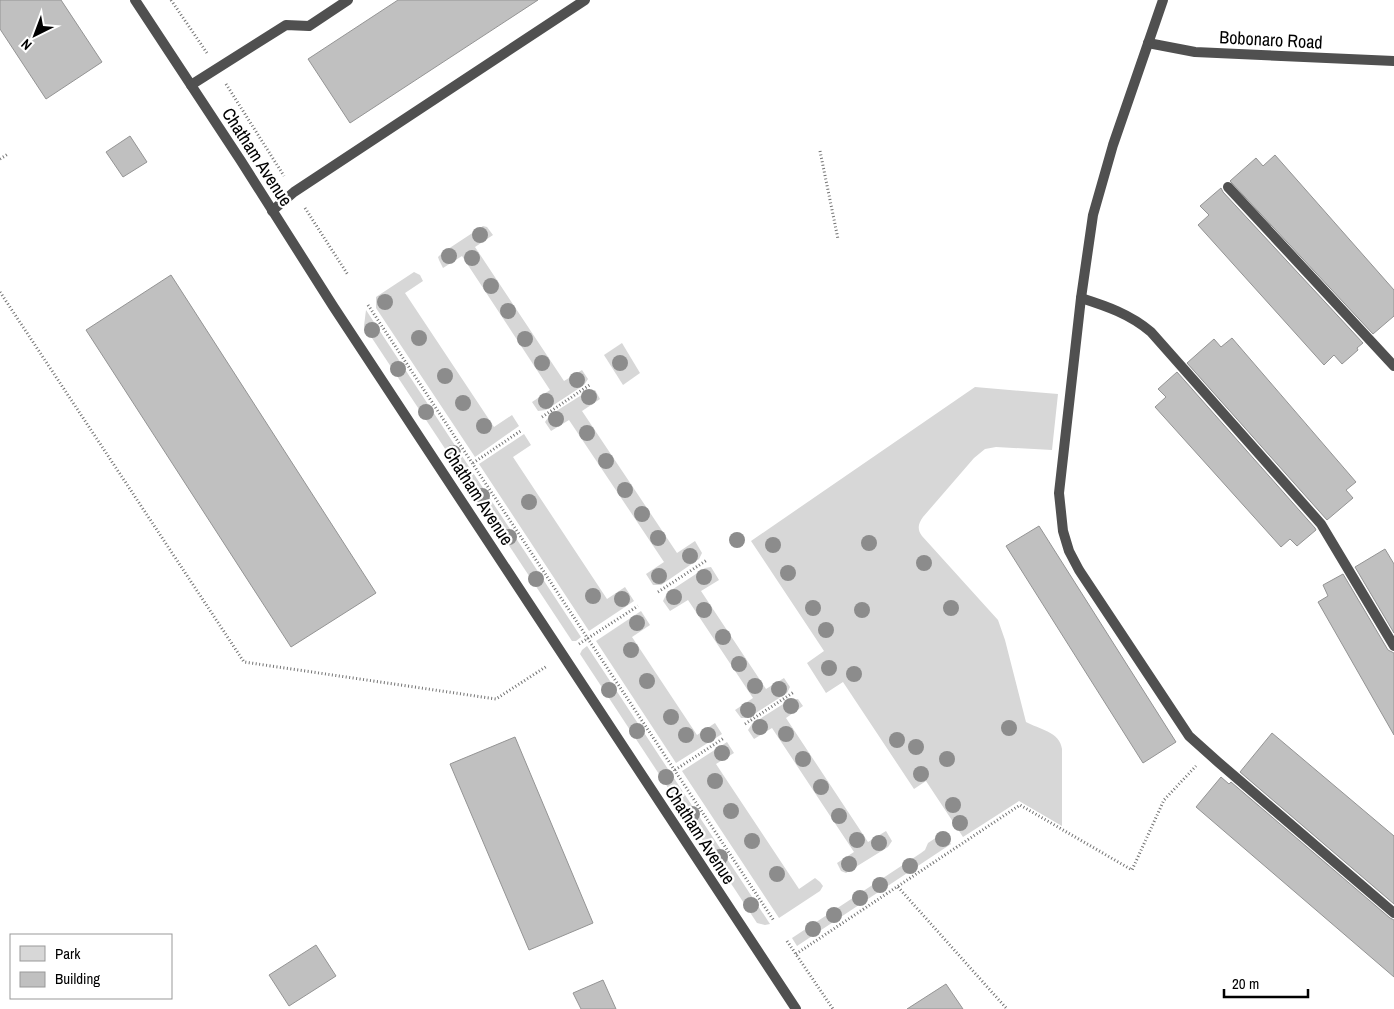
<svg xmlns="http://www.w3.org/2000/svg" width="1394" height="1009" font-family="'Archivo Narrow',sans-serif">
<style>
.green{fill:#d7d7d7}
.building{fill:#c0c0c0;stroke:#949494}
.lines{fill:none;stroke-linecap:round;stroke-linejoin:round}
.path{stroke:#727272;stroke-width:3;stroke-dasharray:1 2.5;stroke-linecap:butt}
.service{stroke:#505050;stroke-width:10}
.tree{fill:#8c8c8c}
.labels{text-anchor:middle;stroke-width:4.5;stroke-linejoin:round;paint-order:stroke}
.street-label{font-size:18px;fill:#000;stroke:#fff}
</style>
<rect width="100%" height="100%" fill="#fff"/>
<g class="green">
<path d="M483,226l4,1 6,8 -18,12 89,134 18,-11 6,9 -4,6 -38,25 -8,1 -6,-9 18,-12 -88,-134 -19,12 -4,-8 -1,-3 4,-4z"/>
<path d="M414,272l6,3 3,6 -18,12 89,134 18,-12 7,11 -44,31 -99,-149v-11z"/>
<path d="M366,310l215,327 -5,4h-4l-208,-315z"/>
<path d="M622,343l18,30 -17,12 -19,-30z"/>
<path d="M975,387l83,7 -6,56 -56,-3 -11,2 -11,9 -51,59c-5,7 -6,12 -1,19l76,84 7,20 21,82c13,7 34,10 36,27v77l-43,-25 -56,36 -37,-56 -12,8 -71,-107 -17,11 -19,-30 17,-12 -73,-110z"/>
<path d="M595,390l5,9 -18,12 95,142 18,-12 7,12 -3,6 -38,26h-8l-7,-11 18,-12 -95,-142 -18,11 -6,-9 5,-7 38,-24z"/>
<path d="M524,434l7,11 -18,12 94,142 18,-12 9,14 -45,30 -110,-167z"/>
<path d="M711,567l8,13 -18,11 65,98 18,-11 6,9 -3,6 -39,25h-7l-6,-8 18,-12 -65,-98 -18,11 -7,-10 4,-8 38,-25z"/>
<path d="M641,611l9,14 -18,12 65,98 18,-12 7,11 -46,29 -80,-122z"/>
<path d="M587,646l183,278 -5,1 -8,-2 -177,-269 2,-4z"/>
<path d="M791,699h7l5,7 -17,12 82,124 18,-11 6,10 -4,6 -42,26 -5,-2 -4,-8 17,-11 -82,-124 -18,11 -6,-9 4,-6z"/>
<path d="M727,742l7,11 -18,11 83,125 16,-11 5,4 3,4 -3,5 -41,27 -97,-147z"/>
<path d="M943,833l8,11 -154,102 -5,-8 129,-85 4,-3 3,-7z"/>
</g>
<g class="building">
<path d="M0,0h61l41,62 -56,37 -46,-70z"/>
<path d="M398,0h140l-188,123 -42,-64z"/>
<path d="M130,136l17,26 -24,15 -17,-25z"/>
<path d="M1275,155l119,135v26l-21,18 -143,-153 26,-23 7,8z"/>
<path d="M1221,188l2,4 140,151 -6,5 1,2 -16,14 -8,-9 -10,10 -126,-140 11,-10 -9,-9z"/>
<path d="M171,275l205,318 -85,54 -205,-317z"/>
<path d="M1232,338l124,144 -10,8 7,8 -26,22 -140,-157 27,-24 7,8z"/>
<path d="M1177,372l138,156 1,2 -19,16 -7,-7 -9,8 -126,-140 11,-10 -8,-8z"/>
<path d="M1039,526l137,216 -33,21 -137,-217z"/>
<path d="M1385,549l9,15v69l-39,-66z"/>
<path d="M1343,574l45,76 6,3v82l-76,-133 10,-6 -5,-11z"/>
<path d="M1272,733l122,103v68l-154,-132z"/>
<path d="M515,737l78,186 -64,27 -79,-186z"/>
<path d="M1221,777l8,7 2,-2 159,136 4,2v57l-198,-170z"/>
<path d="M316,945l20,31 -47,30 -20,-31z"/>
<path d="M603,980l13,29h-35l-8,-16z"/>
<path d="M946,984l17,25h-56z"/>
</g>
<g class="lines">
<g class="path">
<path d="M171,0l36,53"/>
<path d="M226,84l58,92"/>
<path d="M820,151l18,88"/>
<path d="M0,159l8,-5"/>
<path d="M305,208l43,67"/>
<path d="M0,292l244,370 252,37 51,-33"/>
<path d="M368,305l406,616"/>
<path d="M542,417l49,-33"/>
<path d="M473,463l49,-33"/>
<path d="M658,592l49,-32"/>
<path d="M579,644l59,-38"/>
<path d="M745,724l49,-32"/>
<path d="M675,770l49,-32"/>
<path d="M898,887l109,122"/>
<path d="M787,941l46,68"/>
<path d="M796,954l224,-149 112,65 32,-70 32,-34"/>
</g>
<g class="service">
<path d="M135,0l106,161 92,145 463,703"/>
<path d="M1163,0l-50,145 -20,70 -12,83 -22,195 4,38 6,20 10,19 110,166 29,26 176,151"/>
<path d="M1148,43l47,9 199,9"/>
<path d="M191,85l95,-60 23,1 39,-26"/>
<path d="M1228,187l166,179"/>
<path d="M272,211l22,-19 291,-192"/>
<path d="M1081,298c25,8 49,16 70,34l170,192 73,122"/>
</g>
</g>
<g class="tree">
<circle cx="480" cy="235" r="8"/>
<circle cx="449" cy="256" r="8"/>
<circle cx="472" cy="258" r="8"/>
<circle cx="491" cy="286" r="8"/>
<circle cx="385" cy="302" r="8"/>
<circle cx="508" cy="311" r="8"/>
<circle cx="372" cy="330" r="8"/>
<circle cx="419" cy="338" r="8"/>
<circle cx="525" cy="339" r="8"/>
<circle cx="542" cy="363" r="8"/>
<circle cx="620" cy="363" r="8"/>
<circle cx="398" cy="369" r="8"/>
<circle cx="445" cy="376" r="8"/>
<circle cx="577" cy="380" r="8"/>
<circle cx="589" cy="397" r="8"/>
<circle cx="546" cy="401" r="8"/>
<circle cx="463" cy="403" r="8"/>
<circle cx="426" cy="412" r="8"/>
<circle cx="556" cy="419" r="8"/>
<circle cx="484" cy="426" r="8"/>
<circle cx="587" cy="433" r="8"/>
<circle cx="453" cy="453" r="8"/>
<circle cx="606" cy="461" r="8"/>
<circle cx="625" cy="490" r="8"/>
<circle cx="482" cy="496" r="8"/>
<circle cx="529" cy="502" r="8"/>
<circle cx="642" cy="514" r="8"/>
<circle cx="509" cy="537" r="8"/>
<circle cx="658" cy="538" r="8"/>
<circle cx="737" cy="540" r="8"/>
<circle cx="869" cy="543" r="8"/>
<circle cx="773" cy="545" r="8"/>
<circle cx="690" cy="556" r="8"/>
<circle cx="924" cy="563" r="8"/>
<circle cx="788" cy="573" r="8"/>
<circle cx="659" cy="576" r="8"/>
<circle cx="704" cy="577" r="8"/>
<circle cx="536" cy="579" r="8"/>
<circle cx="593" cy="596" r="8"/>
<circle cx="674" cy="597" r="8"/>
<circle cx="622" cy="599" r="8"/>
<circle cx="813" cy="608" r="8"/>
<circle cx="951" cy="608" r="8"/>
<circle cx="704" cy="610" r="8"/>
<circle cx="862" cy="610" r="8"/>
<circle cx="637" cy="623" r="8"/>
<circle cx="826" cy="630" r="8"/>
<circle cx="723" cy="637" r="8"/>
<circle cx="631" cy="650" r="8"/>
<circle cx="739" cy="664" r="8"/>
<circle cx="829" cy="668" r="8"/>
<circle cx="854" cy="674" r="8"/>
<circle cx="647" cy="681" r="8"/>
<circle cx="755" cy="686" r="8"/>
<circle cx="779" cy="689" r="8"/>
<circle cx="609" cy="690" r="8"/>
<circle cx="791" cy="706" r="8"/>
<circle cx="748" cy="710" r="8"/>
<circle cx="671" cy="717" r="8"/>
<circle cx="760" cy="727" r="8"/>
<circle cx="1009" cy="728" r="8"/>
<circle cx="637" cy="731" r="8"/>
<circle cx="786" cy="734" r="8"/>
<circle cx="686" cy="735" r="8"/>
<circle cx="708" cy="735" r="8"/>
<circle cx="897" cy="740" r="8"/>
<circle cx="916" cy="747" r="8"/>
<circle cx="722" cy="753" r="8"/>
<circle cx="803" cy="759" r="8"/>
<circle cx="947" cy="759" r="8"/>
<circle cx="921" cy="774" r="8"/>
<circle cx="666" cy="777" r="8"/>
<circle cx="715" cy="781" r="8"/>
<circle cx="821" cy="787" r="8"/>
<circle cx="953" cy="805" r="8"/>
<circle cx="731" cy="811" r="8"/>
<circle cx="692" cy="814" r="8"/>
<circle cx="839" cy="816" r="8"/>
<circle cx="960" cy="823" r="8"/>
<circle cx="943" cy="839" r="8"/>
<circle cx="857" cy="840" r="8"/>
<circle cx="752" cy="841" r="8"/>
<circle cx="879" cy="843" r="8"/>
<circle cx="720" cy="857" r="8"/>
<circle cx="849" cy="864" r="8"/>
<circle cx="910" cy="866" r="8"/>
<circle cx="777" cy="874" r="8"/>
<circle cx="880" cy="885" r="8"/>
<circle cx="860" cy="898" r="8"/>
<circle cx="751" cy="905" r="8"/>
<circle cx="834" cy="915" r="8"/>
<circle cx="813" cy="929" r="8"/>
</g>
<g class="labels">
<g class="street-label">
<text transform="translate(1271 40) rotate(3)" y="6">Bobonaro Road</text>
<text transform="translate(257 157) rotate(57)" y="6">Chatham Avenue</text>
<text transform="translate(478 496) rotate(57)" y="6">Chatham Avenue</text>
<text transform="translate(700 835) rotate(57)" y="6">Chatham Avenue</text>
</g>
</g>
<rect x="10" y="934" width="162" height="65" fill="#ffffff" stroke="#999999"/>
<rect x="20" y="946" width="25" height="15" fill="#d7d7d7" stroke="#999999"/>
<text x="55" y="959" font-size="15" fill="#000000">Park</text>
<rect x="20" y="972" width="25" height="15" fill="#c0c0c0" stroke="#999999"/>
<text x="55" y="984" font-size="15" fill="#000000">Building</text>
<g transform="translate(35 35) rotate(222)" stroke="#ffffff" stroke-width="4" paint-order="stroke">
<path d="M0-4L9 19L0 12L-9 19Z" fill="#000000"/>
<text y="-8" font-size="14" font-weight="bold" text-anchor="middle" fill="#000000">N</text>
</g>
<path d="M1224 989v8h84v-8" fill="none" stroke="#000000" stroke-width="2.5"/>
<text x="1232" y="989" font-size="15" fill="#000000" stroke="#ffffff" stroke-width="4" paint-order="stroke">20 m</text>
</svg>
